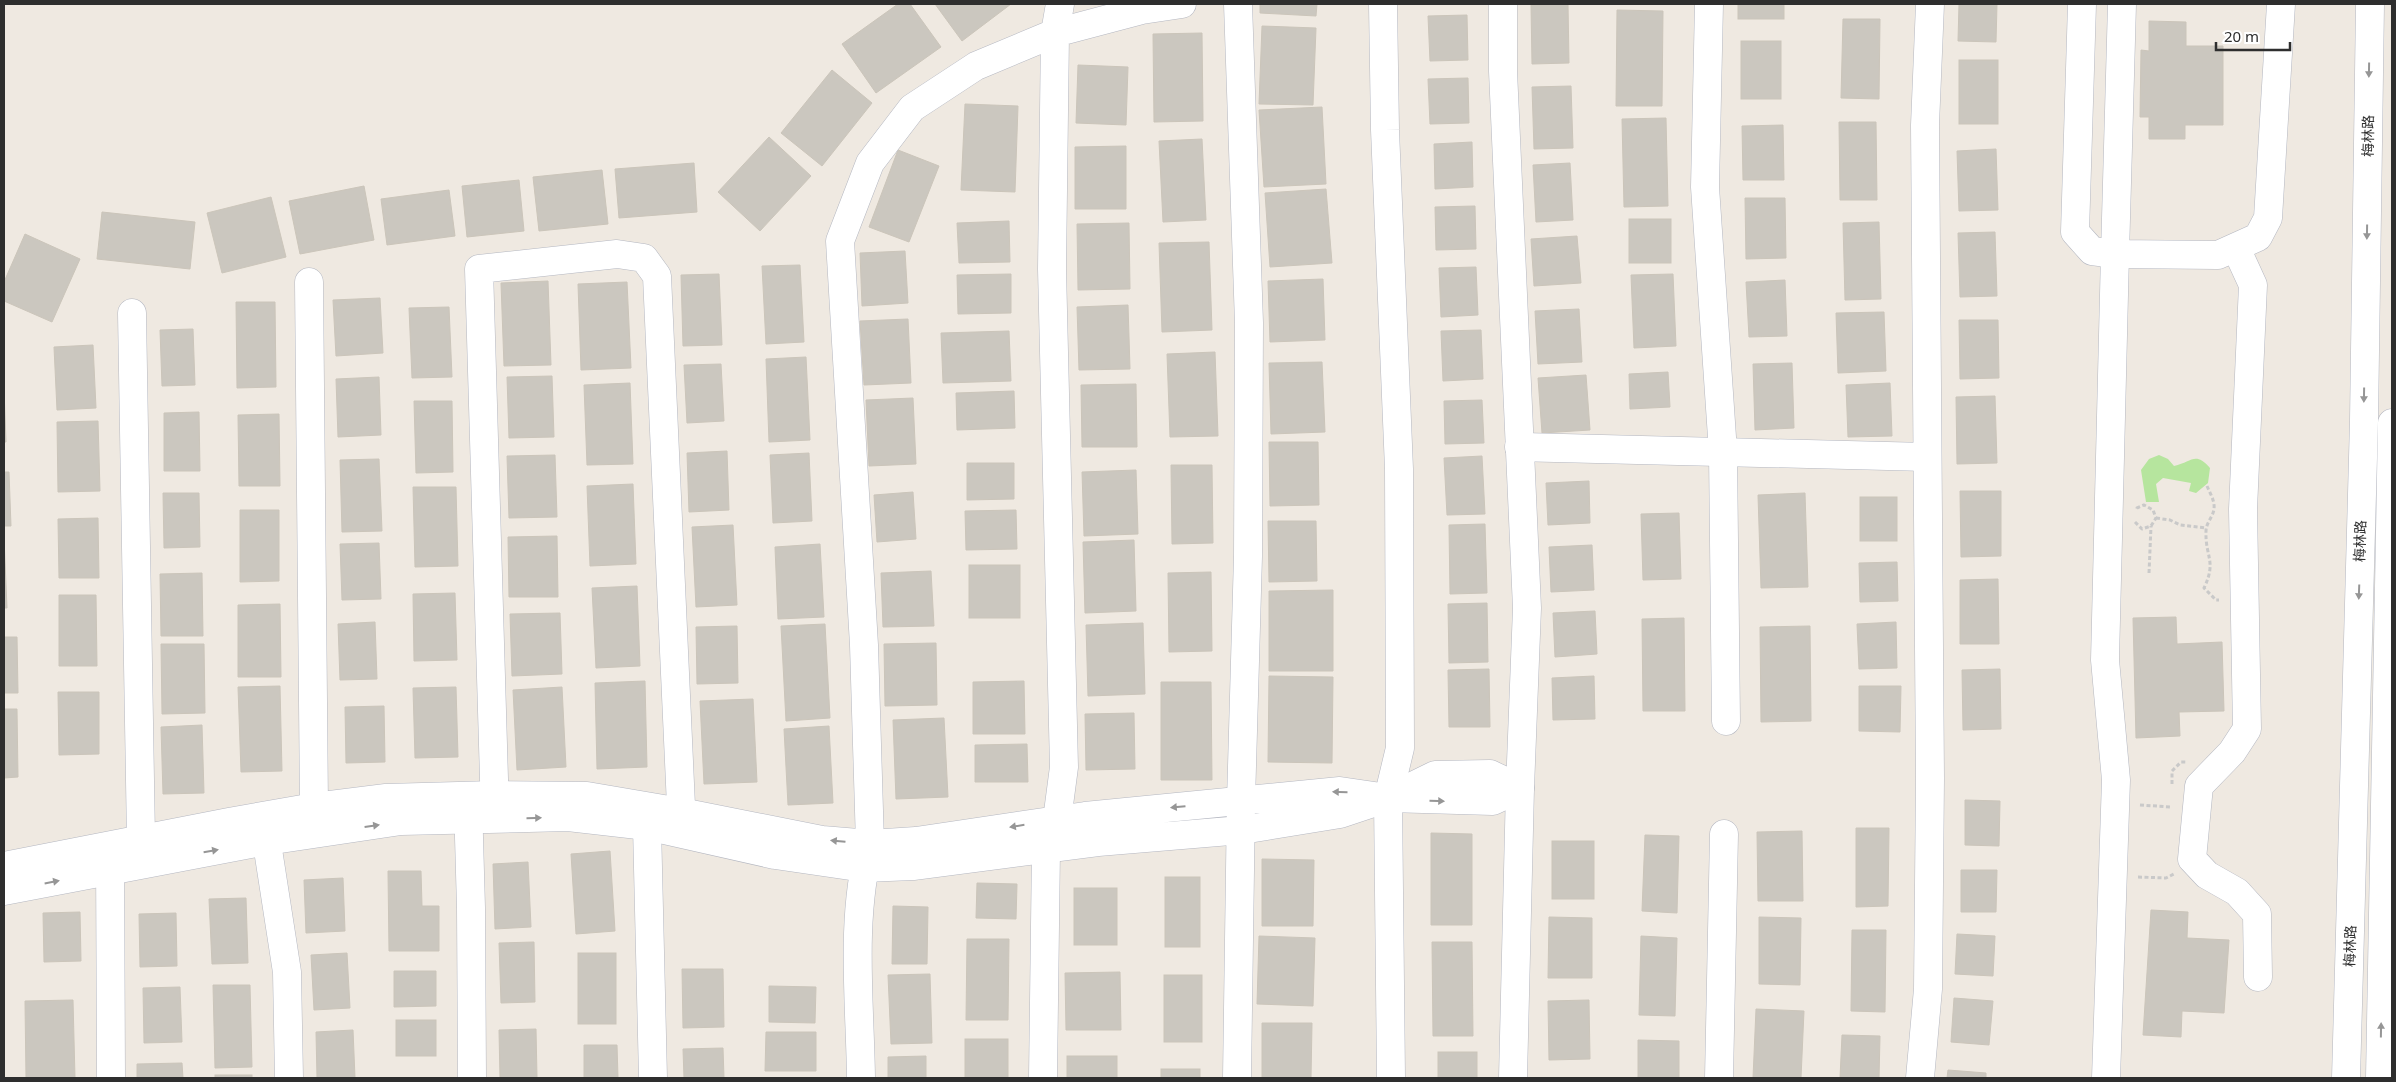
<svg xmlns="http://www.w3.org/2000/svg" width="2396" height="1082" font-family="'Noto Sans','Noto Sans SC',sans-serif">
<style>
.green{fill:#b6e59e}
.building{fill:#cbc7bf;stroke:#cbc5ba}
.lines{fill:none;stroke-linecap:round;stroke-linejoin:round}
.minor-casing{stroke:#b4b7c1;stroke-width:29}
.tertiary-casing{stroke:#b4b7c1;stroke-width:29}
.path{stroke:#c9c9c9;stroke-width:3;stroke-dasharray:4 2.5;stroke-linecap:butt}
.minor{stroke:#fff;stroke-width:28}
.tertiary{stroke:#fff;stroke-width:28}
.oneway{fill:#969696}
.labels{text-anchor:middle;stroke-width:4;stroke-linejoin:round;paint-order:stroke}
.street-label{font-size:14px;fill:#2e2e2e;stroke:#fff}
</style>
<rect width="100%" height="100%" fill="#efe9e1"/>
<path class="green" d="M2159,455l9,4 6,7c18,-4 21,-15 36,2l-2,15 -12,10 -7,-2 2,-8 -28,-5 -7,6 3,18h-13l-5,-32 8,-11z"/>
<g class="building">
<path d="M898,4h12l31,43 -65,46 -34,-49z"/>
<path d="M935,4h76l-49,37z"/>
<path d="M1260,4h57l-1,12 -56,-3z"/>
<path d="M1568,4l1,59 -37,1 -1,-59z"/>
<rect x="1738" y="4" width="46" height="15"/>
<path d="M1959,4h38l-1,38 -38,-1z"/>
<path d="M1617,10l46,1 -1,95h-46z"/>
<path d="M1467,15l1,45 -38,1 -2,-45z"/>
<path d="M1843,19h37l-1,80 -38,-1z"/>
<path d="M2149,21l37,1v24h37v79h-38v14h-36v-22h-9l1,-67 8,1z"/>
<path d="M1262,26l54,2 -3,77 -54,-1z"/>
<path d="M1202,33l1,88 -49,1 -1,-88z"/>
<rect x="1741" y="41" width="40" height="58"/>
<rect x="1959" y="60" width="39" height="64"/>
<path d="M1078,65l50,2 -2,58 -50,-2z"/>
<path d="M832,70l40,33 -50,63 -41,-33z"/>
<path d="M1468,78l1,45 -39,1 -2,-45z"/>
<path d="M1571,86l2,62 -39,1 -2,-62z"/>
<path d="M965,104l53,2 -3,86 -54,-2z"/>
<path d="M1322,107l4,77 -62,3 -5,-77z"/>
<path d="M1666,118l2,88 -44,1 -2,-88z"/>
<path d="M1839,122h37l1,78h-37z"/>
<path d="M1783,125l1,55h-41l-1,-54z"/>
<path d="M769,137l42,39 -51,55 -42,-39z"/>
<path d="M1202,139l4,81 -43,2 -4,-81z"/>
<path d="M1472,142l1,45 -38,2 -1,-45z"/>
<path d="M1126,146v63h-51v-62z"/>
<path d="M1996,149l2,61 -39,1 -2,-60z"/>
<path d="M898,150l41,16 -30,76 -40,-15z"/>
<path d="M694,163l3,49 -78,6 -4,-49z"/>
<path d="M1570,163l3,57 -37,2 -3,-57z"/>
<path d="M602,170l6,54 -69,7 -6,-54z"/>
<path d="M519,180l5,51 -57,6 -5,-51z"/>
<path d="M364,186l10,54 -74,14 -11,-53z"/>
<path d="M1326,189l6,74 -62,4 -5,-74z"/>
<path d="M449,190l6,46 -68,9 -6,-46z"/>
<path d="M271,197l15,60 -64,16 -15,-60z"/>
<path d="M1745,198h40l1,60 -40,1z"/>
<path d="M1475,206l1,43 -40,1 -1,-43z"/>
<path d="M102,212l93,10 -5,47 -93,-10z"/>
<rect x="1629" y="219" width="42" height="44"/>
<path d="M1009,221l1,41 -51,1 -2,-40z"/>
<path d="M1879,222l2,77 -36,1 -2,-77z"/>
<path d="M1129,223l1,66 -52,1 -1,-66z"/>
<path d="M1995,232l2,64 -37,1 -2,-64z"/>
<path d="M25,234l55,25 -28,63 -48,-21v-19z"/>
<path d="M1577,236l4,47 -47,3 -3,-47z"/>
<path d="M1209,242l3,88 -50,2 -3,-89z"/>
<path d="M905,251l3,52 -46,3 -2,-53z"/>
<path d="M800,265l4,77 -38,2 -4,-78z"/>
<path d="M1476,267l2,48 -37,2 -2,-49z"/>
<path d="M719,274l3,71 -39,1 -2,-71z"/>
<path d="M1011,274v39l-53,1 -1,-39z"/>
<path d="M1673,274l3,72 -42,2 -3,-73z"/>
<path d="M1323,279l2,61 -55,2 -2,-61z"/>
<path d="M1785,280l2,56 -38,1 -3,-55z"/>
<path d="M548,281l3,84 -47,1 -3,-83z"/>
<path d="M627,282l4,86 -50,2 -3,-86z"/>
<path d="M380,298l3,55 -47,3 -3,-56z"/>
<path d="M236,302h39l1,85 -39,1z"/>
<path d="M1128,305l2,64 -51,1 -2,-63z"/>
<path d="M449,307l3,70 -40,1 -3,-70z"/>
<path d="M1579,309l3,53 -44,2 -3,-53z"/>
<path d="M1884,312l2,59 -48,2 -2,-60z"/>
<path d="M908,319l3,64 -47,2 -4,-64z"/>
<path d="M1959,320h39l1,58 -39,1z"/>
<path d="M193,329l2,56 -33,1 -2,-56z"/>
<path d="M1481,330l2,49 -40,2 -2,-50z"/>
<path d="M1009,331l2,50 -68,2 -2,-50z"/>
<path d="M93,345l3,63 -39,2 -3,-63z"/>
<path d="M1215,352l3,84 -48,1 -3,-83z"/>
<path d="M806,357l4,83 -41,2 -3,-83z"/>
<path d="M1322,362l3,70 -54,2 -2,-71z"/>
<path d="M1792,363l2,65 -39,2 -2,-66z"/>
<path d="M721,364l3,57 -37,2 -3,-58z"/>
<path d="M1668,372l2,35 -40,2 -1,-35z"/>
<path d="M1586,375l4,55 -48,3 -4,-55z"/>
<path d="M552,376l2,61 -45,1 -2,-61z"/>
<path d="M379,377l2,58 -43,2 -2,-58z"/>
<path d="M630,383l3,81 -46,1 -3,-80z"/>
<path d="M1890,383l2,53 -44,1 -2,-52z"/>
<path d="M1136,384l1,63h-55l-1,-62z"/>
<path d="M4,390l2,52h-2z"/>
<path d="M1014,391l1,37 -58,2 -1,-37z"/>
<path d="M1995,396l2,67 -40,1 -1,-67z"/>
<path d="M913,398l3,66 -47,2 -3,-66z"/>
<path d="M1482,400l2,43 -39,1 -1,-43z"/>
<path d="M414,401h38l1,71 -37,1z"/>
<path d="M199,412l1,59h-36v-58z"/>
<path d="M279,414l1,72h-41l-1,-71z"/>
<path d="M98,421l2,70 -42,1 -1,-70z"/>
<path d="M1269,442h49l1,63 -49,1z"/>
<path d="M727,451l2,59 -40,2 -2,-59z"/>
<path d="M809,453l3,68 -39,2 -3,-68z"/>
<path d="M555,455l2,62 -48,1 -2,-62z"/>
<path d="M1482,456l3,58 -38,1 -3,-57z"/>
<path d="M379,459l3,72 -40,1 -2,-72z"/>
<path d="M967,463h47v36l-47,1z"/>
<path d="M1171,465h41l1,78 -41,1z"/>
<path d="M1136,470l2,64 -54,2 -2,-64z"/>
<path d="M4,472h5l2,54h-7z"/>
<path d="M1589,481l1,42 -42,2 -2,-42z"/>
<path d="M633,484l3,80 -46,2 -3,-80z"/>
<path d="M413,487h43l2,79 -43,1z"/>
<path d="M1960,491h41v65l-40,1z"/>
<path d="M913,492l3,47 -39,3 -3,-47z"/>
<path d="M163,493h36l1,54 -36,1z"/>
<path d="M1805,493l3,94 -47,1 -3,-93z"/>
<rect x="1860" y="497" width="37" height="44"/>
<path d="M240,510h39v71l-39,1z"/>
<path d="M1016,510l1,39 -51,1 -1,-39z"/>
<path d="M1679,513l2,66 -38,1 -2,-66z"/>
<path d="M98,518l1,60h-40l-1,-59z"/>
<path d="M1268,521h48l1,60 -48,1z"/>
<path d="M1485,524l2,69 -37,1 -1,-69z"/>
<path d="M733,525l4,80 -41,2 -4,-80z"/>
<path d="M557,536l1,61h-49l-1,-60z"/>
<path d="M4,538l3,70h-3z"/>
<path d="M1134,540l2,71 -51,2 -2,-71z"/>
<path d="M379,543l2,56 -39,1 -2,-56z"/>
<path d="M820,544l4,73 -46,2 -3,-72z"/>
<path d="M1592,545l2,45 -43,2 -2,-45z"/>
<path d="M1897,562l1,39 -38,1 -1,-39z"/>
<rect x="969" y="565" width="51" height="53"/>
<path d="M931,571l3,55 -51,1 -2,-54z"/>
<path d="M1211,572l1,79 -43,1 -1,-79z"/>
<path d="M202,573l1,63h-42l-1,-62z"/>
<path d="M1998,579l1,65h-39v-64z"/>
<path d="M637,586l3,80 -44,2 -4,-80z"/>
<path d="M1333,590v81h-64v-80z"/>
<path d="M455,593l2,67 -43,1 -1,-67z"/>
<path d="M59,595h37l1,71h-38z"/>
<path d="M1487,603l1,59 -39,1 -1,-59z"/>
<path d="M280,604l1,73h-43v-72z"/>
<path d="M1595,611l2,43 -42,3 -2,-44z"/>
<path d="M560,613l2,61 -50,2 -2,-62z"/>
<path d="M2176,617l1,27 45,-2 2,69 -45,1 1,24 -44,2 -3,-120z"/>
<path d="M1684,618l1,93h-42l-1,-92z"/>
<path d="M375,622l2,57 -37,1 -2,-56z"/>
<path d="M1896,622l1,46 -38,1 -2,-45z"/>
<path d="M1143,623l2,71 -57,2 -2,-71z"/>
<path d="M825,624l5,94 -44,3 -5,-95z"/>
<path d="M737,626l1,57 -41,1 -1,-57z"/>
<path d="M1810,626l1,95 -50,1 -1,-95z"/>
<path d="M4,637h13l1,56h-14z"/>
<path d="M936,643l1,62 -52,1 -1,-62z"/>
<path d="M161,644h43l1,69 -43,1z"/>
<path d="M1489,669l1,58h-41l-1,-57z"/>
<path d="M2000,669l1,60 -38,1 -1,-60z"/>
<path d="M1269,676l64,1 -1,86 -64,-1z"/>
<path d="M1594,676l1,43 -42,1 -1,-42z"/>
<path d="M645,681l2,86 -50,2 -2,-86z"/>
<path d="M1024,681l1,53h-52v-52z"/>
<path d="M1161,682h50l1,98h-51z"/>
<path d="M280,686l2,85 -41,1 -3,-85z"/>
<path d="M1859,686h42l-1,46 -41,-1z"/>
<path d="M456,687l2,70 -43,1 -2,-70z"/>
<path d="M562,687l4,80 -49,3 -4,-80z"/>
<path d="M58,692h41v62l-40,1z"/>
<path d="M753,699l4,83 -53,2 -4,-83z"/>
<path d="M384,706l1,56 -39,1 -1,-56z"/>
<path d="M4,709h13l1,68 -14,1z"/>
<path d="M1134,713l1,56 -49,1 -1,-56z"/>
<path d="M944,718l4,79 -52,2 -3,-79z"/>
<path d="M202,725l2,68 -41,1 -2,-67z"/>
<path d="M829,726l4,77 -45,2 -4,-76z"/>
<path d="M1027,744l1,38h-53v-37z"/>
<path d="M1965,800l35,1 -1,45 -34,-1z"/>
<path d="M1856,828h33l-1,78 -32,1z"/>
<path d="M1802,831l1,70h-45l-1,-69z"/>
<path d="M1431,833l41,1v91h-41z"/>
<path d="M1645,835l34,1 -2,77 -35,-2z"/>
<rect x="1552" y="841" width="42" height="58"/>
<path d="M610,851l5,80 -39,3 -5,-80z"/>
<path d="M1262,859l52,1 -1,66h-51z"/>
<path d="M528,862l3,65 -36,2 -2,-65z"/>
<path d="M1961,870h36l-1,42h-35z"/>
<path d="M388,871h33l1,35h17v45h-50z"/>
<rect x="1165" y="877" width="35" height="70"/>
<path d="M343,878l2,53 -39,2 -2,-53z"/>
<path d="M977,883l40,1 -1,35 -40,-1z"/>
<rect x="1074" y="888" width="43" height="57"/>
<path d="M246,898l2,65 -36,1 -3,-65z"/>
<path d="M893,906l35,1 -1,57h-35z"/>
<path d="M2151,910l37,2 -1,26 42,2 -5,73 -42,-2 -1,26 -38,-2z"/>
<path d="M80,912l1,49 -37,1 -1,-49z"/>
<path d="M176,913l1,53 -37,1 -1,-53z"/>
<path d="M1549,917l43,1v60h-44z"/>
<path d="M1759,917l42,1 -1,67 -41,-1z"/>
<path d="M1852,930h34l-1,82 -34,-1z"/>
<path d="M1957,934l38,2 -2,40 -38,-2z"/>
<path d="M1259,936l56,2 -2,68 -56,-2z"/>
<path d="M1641,936l36,2 -2,78 -36,-1z"/>
<path d="M967,939h42l-1,81h-42z"/>
<path d="M534,942l1,60 -34,1 -2,-60z"/>
<path d="M1432,942h40l1,94h-40z"/>
<path d="M347,953l3,55 -36,2 -3,-55z"/>
<rect x="578" y="953" width="38" height="71"/>
<path d="M682,969h41l1,58 -41,1z"/>
<path d="M394,971h42v35l-42,1z"/>
<path d="M1120,972l1,58h-55l-1,-57z"/>
<path d="M930,974l2,69 -41,1 -3,-69z"/>
<rect x="1164" y="975" width="38" height="67"/>
<path d="M213,985h37l2,82 -37,1z"/>
<path d="M769,986l47,1 -1,36 -46,-1z"/>
<path d="M180,987l2,55 -38,1 -1,-55z"/>
<path d="M1954,998l39,3 -4,44 -38,-3z"/>
<path d="M73,1000l2,78h-49l-1,-77z"/>
<path d="M1589,1000l1,59 -41,1 -1,-59z"/>
<path d="M1756,1009l48,2 -3,67h-48z"/>
<rect x="396" y="1020" width="40" height="36"/>
<path d="M1262,1023h50l-1,55h-49z"/>
<path d="M536,1029l1,49h-37l-1,-48z"/>
<path d="M353,1030l2,48h-38l-1,-46z"/>
<path d="M766,1032h50v39h-51z"/>
<path d="M1842,1035l38,1 -1,42h-39z"/>
<rect x="965" y="1039" width="43" height="39"/>
<path d="M1638,1040l41,1v37h-41z"/>
<path d="M584,1045h33l1,33h-34z"/>
<path d="M723,1048l1,30h-40l-1,-29z"/>
<rect x="1438" y="1052" width="39" height="26"/>
<path d="M926,1056v22h-38v-21z"/>
<rect x="1067" y="1056" width="50" height="22"/>
<path d="M182,1063l1,15h-46v-14z"/>
<rect x="1161" y="1069" width="39" height="9"/>
<path d="M1948,1070l38,3v5h-39z"/>
<rect x="215" y="1075" width="37" height="3"/>
</g>
<g class="lines">
<g class="minor-casing">
<g id="minor">
<path d="M1383,4l2,126 14,339 1,279 -12,50 3,280"/>
<path d="M1503,4v67l24,537 -7,180 -7,290"/>
<path d="M1709,4l-4,183 18,265 3,269"/>
<path d="M2082,4l-7,228 17,19 23,3 -10,406 11,120 -10,298"/>
<path d="M2122,4l-7,250 103,1 40,-18 10,-19 13,-214"/>
<path d="M2236,248l17,37 -10,224 4,220 -15,23 -33,34 -7,73 15,16 30,17 20,22 1,63"/>
<path d="M309,282l5,525 5,17"/>
<path d="M132,313l9,526 3,18"/>
<path d="M1519,447l408,10"/>
<path d="M468,802l3,106 1,170"/>
<path d="M644,810l3,16 6,252"/>
<path d="M495,813l-16,-544 138,-15 27,4 13,18 25,552"/>
<path d="M264,824l23,148 2,106"/>
<path d="M110,852l1,226"/>
<path d="M4,866l225,-44 85,-15 72,-9 108,-3 93,1 94,16 141,28 48,4 46,-3 169,-25 255,-25 48,7 105,3 27,-13 -30,-14 -55,1 -47,23 -48,16 -98,16 -144,12 -185,24 -49,2 -89,-13 -128,-29 -79,-9 -167,4 -134,20 -263,50"/>
<path d="M861,1078c-1,-76 -11,-159 9,-234l-6,-199 -24,-404 30,-78 42,-55 64,-42 79,-33 5,-29"/>
<path d="M1043,1078l3,-229 11,-29 7,-53 -12,-498 3,-236 87,-23 40,-6"/>
<path d="M1237,1078l4,-277 7,-245 1,-233 -11,-319"/>
<path d="M1719,1078l5,-244"/>
<path d="M1920,1078l8,-89 2,-211 -5,-653 5,-121"/>
</g>
</g>
<g class="tertiary-casing">
<g id="tertiary">
<path d="M2346,1078l18,-657 6,-417"/>
<path d="M2380,1078l12,-655"/>
</g>
</g>
<g class="path">
<path d="M2207,486c3,7 8,15 7,23 -1,8 -8,14 -8,22 -1,26 11,30 -2,57l12,12h3"/>
<path d="M2156,518l14,2 10,5 26,3"/>
<path d="M2135,522l7,7 9,-3 5,-8 -3,-8 -9,-5 -7,3 -1,3"/>
<path d="M2149,573l2,-47"/>
<path d="M2172,784v-13l9,-9h6"/>
<path d="M2140,805l31,2"/>
<path d="M2138,877l28,1 8,-4"/>
</g>
<use href="#minor" class="minor"/>
<use href="#tertiary" class="tertiary"/>
</g>
<defs><path id="oneway-solid" d="M-6-.8H1V-3.2L6.5 0L1 3.2V.8H-6Z" transform="scale(1.25)"/></defs>
<g class="oneway">
<use href="#oneway-solid" transform="translate(2369 70) rotate(91)"/>
<use href="#oneway-solid" transform="translate(2367 232) rotate(91)"/>
<use href="#oneway-solid" transform="translate(2364 395) rotate(91)"/>
<use href="#oneway-solid" transform="translate(2359 592) rotate(92)"/>
<use href="#oneway-solid" transform="translate(1340 792) rotate(-179)"/>
<use href="#oneway-solid" transform="translate(1437 801) rotate(1)"/>
<use href="#oneway-solid" transform="translate(1178 807) rotate(175)"/>
<use href="#oneway-solid" transform="translate(534 818) rotate(-1)"/>
<use href="#oneway-solid" transform="translate(372 826) rotate(-8)"/>
<use href="#oneway-solid" transform="translate(1017 826) rotate(171)"/>
<use href="#oneway-solid" transform="translate(838 841) rotate(-175)"/>
<use href="#oneway-solid" transform="translate(211 851) rotate(-10)"/>
<use href="#oneway-solid" transform="translate(52 882) rotate(-11)"/>
<use href="#oneway-solid" transform="translate(2381 1030) rotate(-89)"/>
</g>
<g class="labels">
<g class="street-label">
<text transform="translate(2368 136) rotate(-89)" y="5">梅林路</text>
<text transform="translate(2360 541) rotate(-88)" y="5">梅林路</text>
<text transform="translate(2350 946) rotate(-88)" y="5">梅林路</text>
</g>
</g>
<rect width="2396" height="1082" fill="none" stroke="#2e2e2e" stroke-width="10"/>
<path d="M2216 42v8h74v-8" fill="none" stroke="#2e2e2e" stroke-width="2.5"/>
<text x="2224" y="42" font-size="15" fill="#2e2e2e" stroke="#ffffff" stroke-width="4" paint-order="stroke">20 m</text>
</svg>
